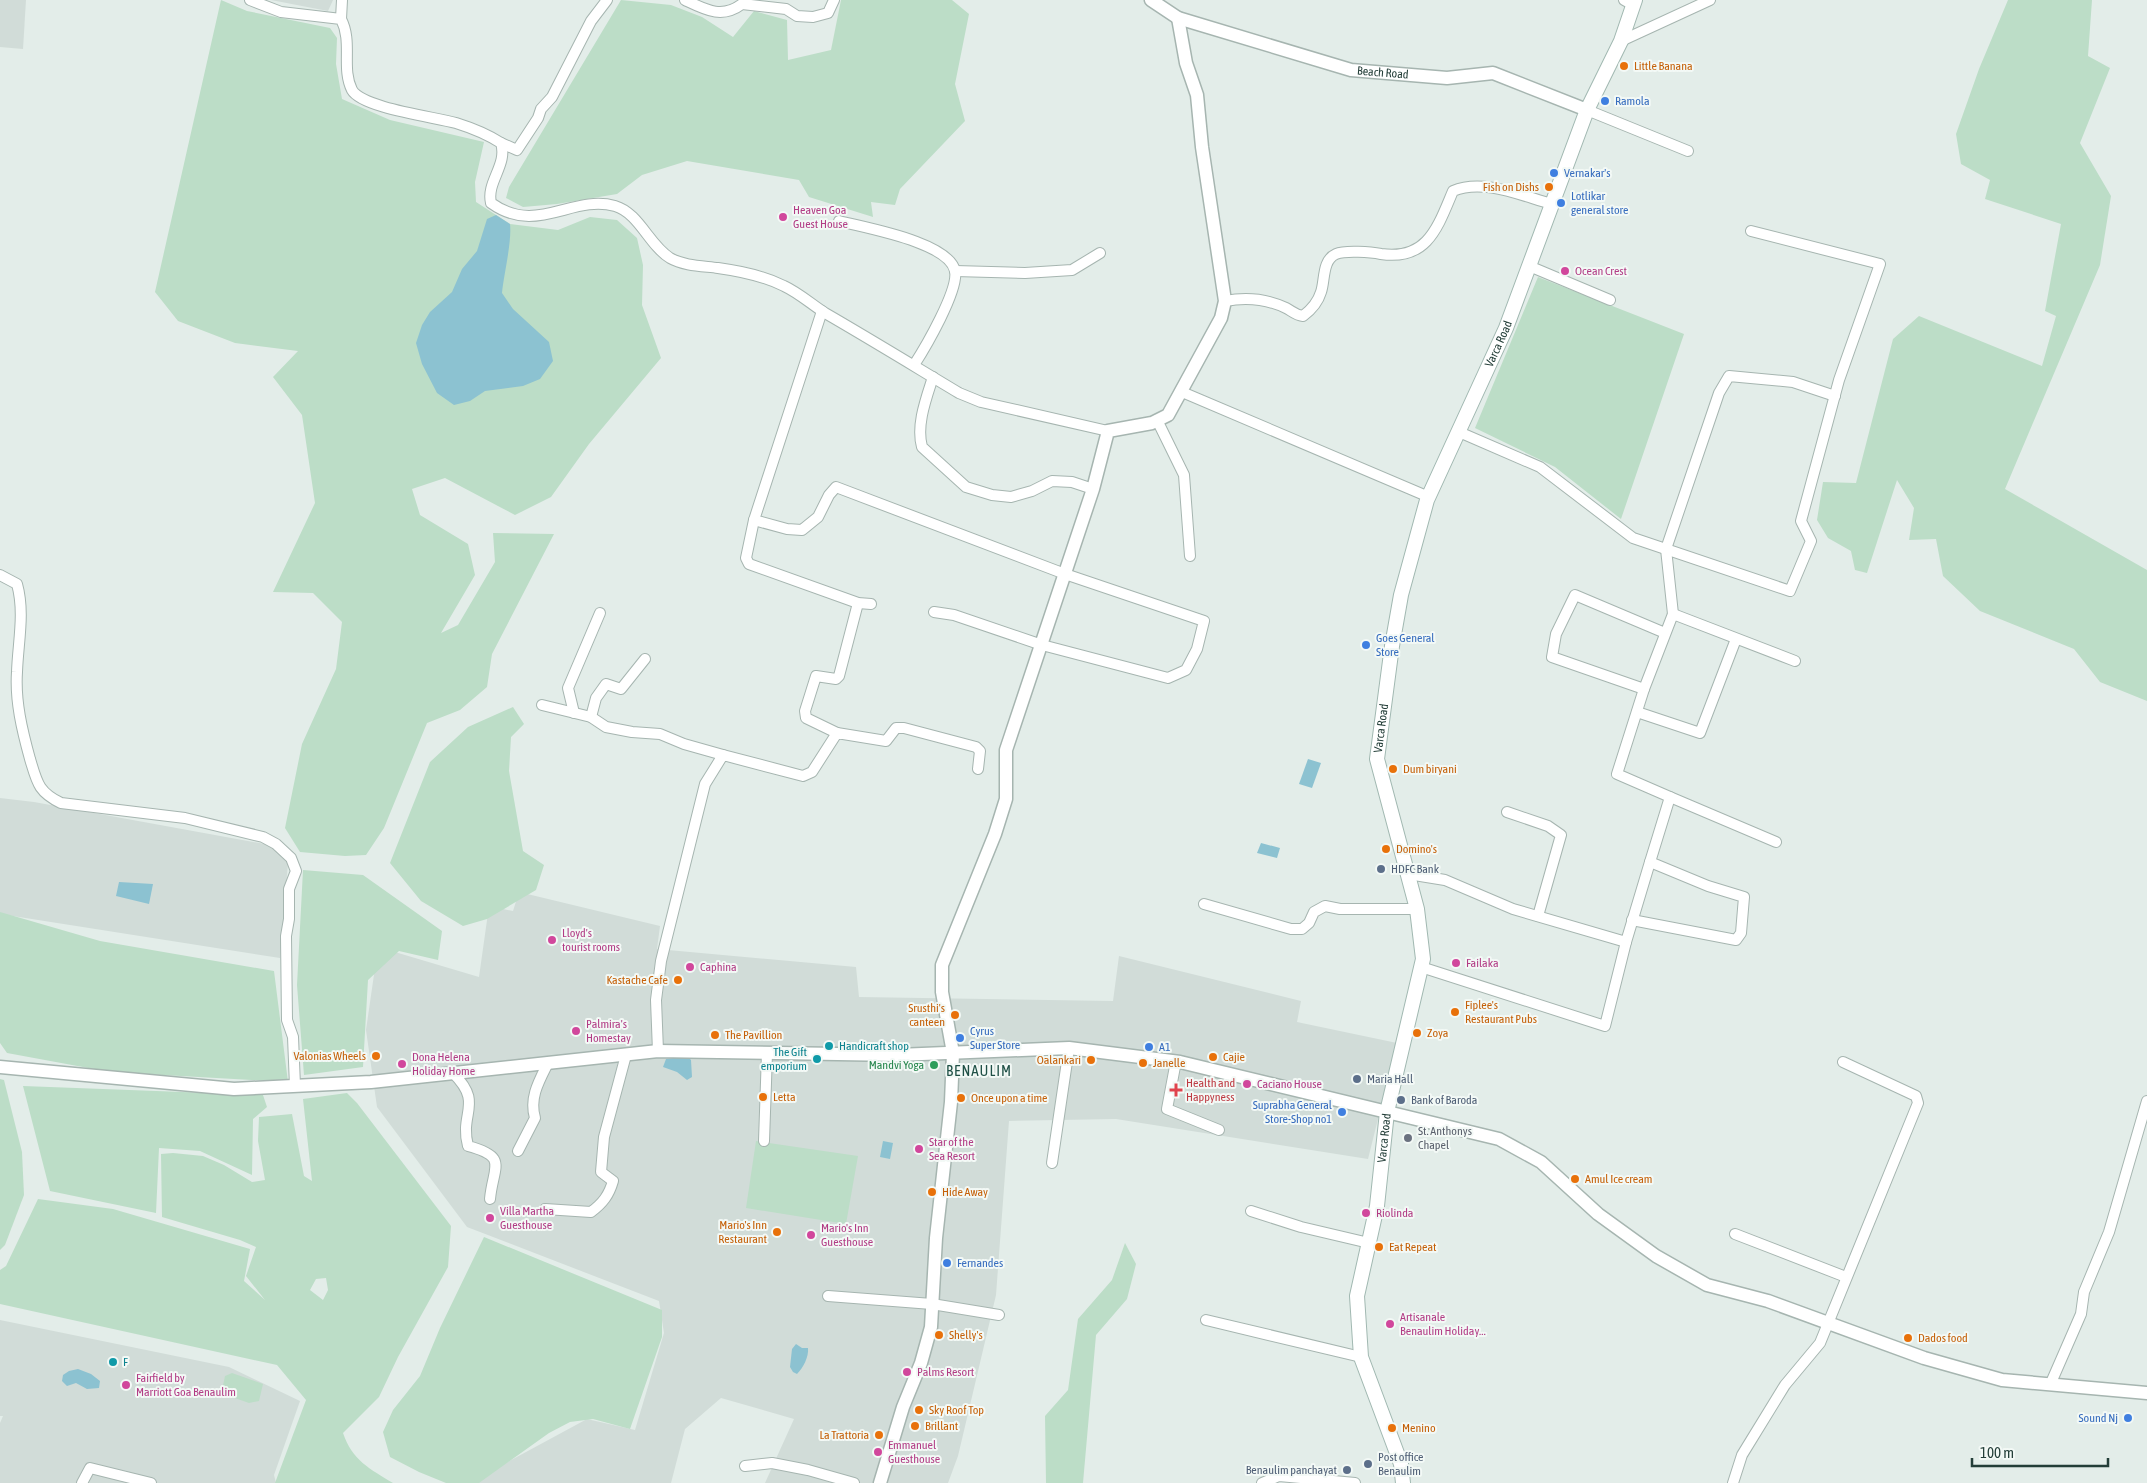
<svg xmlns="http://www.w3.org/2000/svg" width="2147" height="1483" font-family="'Asap Condensed',sans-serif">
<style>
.built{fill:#d1dcd8}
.green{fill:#bcddc7;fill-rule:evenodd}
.water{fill:#8cc2d1}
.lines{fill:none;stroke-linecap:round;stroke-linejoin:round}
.minor-casing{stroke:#a6b5b0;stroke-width:12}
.tertiary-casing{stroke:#a6b5b0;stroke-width:15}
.secondary-casing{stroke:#a1b8b1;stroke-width:16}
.minor{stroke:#fff;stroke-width:10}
.tertiary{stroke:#fff;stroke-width:12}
.secondary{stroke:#fff;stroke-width:14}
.food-dot{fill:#e8710a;stroke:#f3f9f6;stroke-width:2}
.shop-dot{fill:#3f7fe0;stroke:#f3f9f6;stroke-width:2}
.hotel-dot{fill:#d1479c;stroke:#f3f9f6;stroke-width:2}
.service-dot{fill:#5c6f8a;stroke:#f3f9f6;stroke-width:2}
.culture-dot{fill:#0f9aa8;stroke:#f3f9f6;stroke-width:2}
.leisure-dot{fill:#2e9e5b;stroke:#f3f9f6;stroke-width:2}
.health-dot{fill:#e0444e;stroke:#f3f9f6;stroke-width:2}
.worship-dot{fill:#6b7280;stroke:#f3f9f6;stroke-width:2}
.labels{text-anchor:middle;stroke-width:4;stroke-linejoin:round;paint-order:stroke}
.food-label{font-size:12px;fill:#c56008;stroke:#f3f9f6;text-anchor:start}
.street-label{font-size:12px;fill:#233e38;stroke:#f3f9f6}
.shop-label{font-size:12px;fill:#366cbe;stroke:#f3f9f6;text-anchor:start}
.hotel-label{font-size:12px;fill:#b23c85;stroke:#f3f9f6;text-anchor:start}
.service-label{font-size:12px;fill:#4e5e75;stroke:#f3f9f6;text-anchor:start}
.culture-label{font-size:12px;fill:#0d838f;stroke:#f3f9f6;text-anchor:start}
.leisure-label{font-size:12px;fill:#27864d;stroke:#f3f9f6;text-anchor:end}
.health-label{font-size:12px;fill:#be3a42;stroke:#f3f9f6;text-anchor:start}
.worship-label{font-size:12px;fill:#5b616d;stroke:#f3f9f6;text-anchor:start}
.quarter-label{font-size:15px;letter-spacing:1px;fill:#1f5046;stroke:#f3f9f6}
</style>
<rect width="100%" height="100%" fill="#e3ede9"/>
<g class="built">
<path d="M0,0h26l-3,49 -23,-2z"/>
<path d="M271,0h62l-5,11z"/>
<path d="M0,798l34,4 236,43 18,18 -8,95 -280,-44z"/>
<path d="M519,892l141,34 -3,23 199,18 3,30 254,4 6,-45 182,45 -4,21 100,21 -29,116 -252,-40 -107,2 -13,174 -38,161 -10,27h-183l29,-64 -73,-21 -36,31 -14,54h-202l118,-64 48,11 29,-97 -5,-32 -192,-74 -90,-120 -11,-77 12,-83 101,30 10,-71 24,5z"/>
<path d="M0,1320l229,47 71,34 -26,74 2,8h-276v-60l3,-7h-3z"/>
</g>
<g class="green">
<path d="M221,0l26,11 83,17 7,10 -1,26 6,35 48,21 94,22 -9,40 1,20 34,22 48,6 32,-13 27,3 20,18 6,27 -1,40 19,53 -72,86 -38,53 -36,18 -70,-37 -33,11 8,26 48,29 7,31 -34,58 17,-8 37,-63 -2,-29 61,1 -62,120 -5,33 -27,23 -33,13 -43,105 -18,27 -21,1 -45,-4 -15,-24 17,-84 34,-75 6,-47 -29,-29 -40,-1 42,-89 -13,-88 -29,-38 25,-26 -63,-8 -57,-22 -23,-29z"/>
<path d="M621,0l50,5 31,12 31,20 21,-26 33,9 1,40 43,-10 10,-50h111l17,14 -14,70 10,37 -65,68 -5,16 -24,-3 2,15 -64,-20 -10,-17 -112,-19 -45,14 -25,19 -60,10 -34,3 -17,-9 3,-11z"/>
<path d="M2008,0h84l-4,56 22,12 -30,75 31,53 -11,69 -95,224 142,81v131l-47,-19 -26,-33 -94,-38 -37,-35 -7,-37 -27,1 5,-32 -17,-28 -30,93 -12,-3 -4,-19 -23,-13 -11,-18 6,-38 33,1 37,-144 26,-23 123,50 14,-50 -11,-5 16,-87 -76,-25 5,-19 -29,-16 -5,-30 23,-65z"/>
<path d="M1538,277l146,57 -63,185 -66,-52 -80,-39z"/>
<path d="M513,707l11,17 -13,13 -2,34 14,80 21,14 -8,25 -49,29 -24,7 -42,-25 -31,-38 40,-101 38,-35z"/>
<path d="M303,870l60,5 79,56 -4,29 -39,-9 -31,29 -5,87 -59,8 -7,-90z"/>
<path d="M0,912l100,29 174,30 14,111 -178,-10 -103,-19 -7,-10z"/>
<path d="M0,1079l4,1 18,72 2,43 -19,50 -5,5z"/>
<path d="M23,1086l240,9 4,12 -14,12 -1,56 -52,-24 -41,-3 -3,65 -106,-22z"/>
<path d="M347,1093l10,10 94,123 -3,41 -50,90 -19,40 -36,36c9,27 27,36 50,50h-118l31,-83 -29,-35 -277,-61v-34l6,-4 32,-67 75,10 137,40 -6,32 21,19 -19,-24 10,-29 -16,-7 -78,-23 -1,-63 12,-1 30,3 21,9 28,17 13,-2 -7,-39 1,-24 33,-3 12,62 8,5 -9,-82zM326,1278l2,12 -5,10 -13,-10 6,-11z"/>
<path d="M756,1141l102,15 -12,68 -100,-16z"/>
<path d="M484,1237l178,73v27l-32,92 -37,-10 -23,3 -21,11 -70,50h-33l-27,-11 -29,-15 -7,-25 10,-22 27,-34 20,-48z"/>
<path d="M1125,1243l11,21 -9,35 -31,36 -13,148h-37l-1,-67 23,-26 10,-71 34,-39z"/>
<path d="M232,1373l31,11 -4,17 -10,2 -17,-6 -2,-3 -8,-4 3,-14z"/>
</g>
<g class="water">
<path d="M496,215l14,9c2,18 -6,49 -8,69l11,16 36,33 4,19 -13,18 -17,7 -38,5 -15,10 -16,4 -17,-12 -15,-29 -6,-21 6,-18 8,-13 22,-20 10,-23 15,-18 10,-32z"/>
<path d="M1308,759l13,4 -9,25 -13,-4z"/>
<path d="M1261,843l19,5 -3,10 -20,-5z"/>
<path d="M119,882l34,2 -4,20 -33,-8z"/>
<path d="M687,1056l4,4 1,17 -5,3 -10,-8 -14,-5 3,-8z"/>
<path d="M883,1141l10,2 -3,16 -10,-2z"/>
<path d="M796,1344l6,4h6c1,9 -5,20 -11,26l-4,-2 -3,-5 2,-18z"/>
<path d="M78,1369l13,5 9,7 -1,7 -12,1 -11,-6 -9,3 -5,-5 1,-6 6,-4z"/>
</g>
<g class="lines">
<g class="minor-casing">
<g id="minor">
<path d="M250,0l31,12 60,7c12,23 0,49 11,71 10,18 83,27 104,33 16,5 31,11 45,20 7,22 -15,39 -10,60 46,33 81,-9 124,3 24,7 34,39 55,52 14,8 33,8 48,10 22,3 46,8 66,18 15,7 27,18 41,27 45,26 89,53 134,80l22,9 127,29"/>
<path d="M685,0c21,10 37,19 57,4l44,5 11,7 16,1 15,-4 6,-13"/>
<path d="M1624,0l9,5"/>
<path d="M341,19l1,-19"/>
<path d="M1621,41l89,-41"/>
<path d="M1587,110l101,41"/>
<path d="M501,143l16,7 21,-32 3,-9 11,-12 39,-76 16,-21"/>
<path d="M839,221c26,7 110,21 116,50 4,19 -30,77 -41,94"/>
<path d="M1529,266l81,34"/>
<path d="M955,271l70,2 47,-3 28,-17"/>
<path d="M1225,301c21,-4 40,-3 61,7 6,3 9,7 17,8 8,-6 15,-14 18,-24 4,-11 1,-32 15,-38 9,-4 35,-2 45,0 47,7 57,-28 72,-63 30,-13 69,5 99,13"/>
<path d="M822,311l-68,209 33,9 15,1 16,-13 11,-22 7,-8 229,87 139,47 -7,28 -11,21 -18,8 -126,-33 -88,-30 -20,-3"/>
<path d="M933,377c-7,22 -17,48 -11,70l44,40 26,8 19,2 21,-6 20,-10 20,1 21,7"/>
<path d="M1182,392l247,105"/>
<path d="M1157,420l27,55 6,81"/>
<path d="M1459,432l81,35 93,71 157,53 21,-50 -10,-20 38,-141 41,-116 -129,-33"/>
<path d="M754,520l-8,38 3,6 109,39 13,1"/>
<path d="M0,575l17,9c8,29 1,58 0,88 -2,29 5,58 13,87 7,23 8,33 31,44l124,15 78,19 13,7 15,14 5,13 -7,18v30l-3,17 1,84 6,17 2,49"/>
<path d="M1673,614l-7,-65 53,-156 10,-17 64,6 42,14"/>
<path d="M1665,633l-90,-38 -19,39 -4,23 92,32 29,-75 122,47"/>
<path d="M542,705l49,12 15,10 26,5 28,2 24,10 39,11"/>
<path d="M1637,712l63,21 36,-94"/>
<path d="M574,713l-6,-25 32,-75"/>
<path d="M591,717l5,-19 10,-14 15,5 24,-30"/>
<path d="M837,733l-31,-15 -1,-7 11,-35 20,3 3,-3 19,-73"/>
<path d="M1670,797l106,45"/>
<path d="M1507,812l41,14 13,9 -23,81"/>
<path d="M1408,874l37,6 68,29 113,33 24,-80"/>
<path d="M1204,904l87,25h11l7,-6 5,-11 11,-6 15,3h77"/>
<path d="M1632,920l104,20 5,-7 3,-36 -36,-11 -58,-24 20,-65 -53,-23 27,-85"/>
<path d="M1421,967l184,59 21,-84"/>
<path d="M658,1051l-2,-51 5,-39 44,-177 18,-29 80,21 9,-4 25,-39 49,8 10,-13h8l72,19 4,4 -2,18"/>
<path d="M1176,1061l-9,48 52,21"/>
<path d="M453,1073c31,31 6,39 15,73 41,11 25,20 22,53"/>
<path d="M764,1141l3,-88"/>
<path d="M518,1151l17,-33c-6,-20 4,-37 13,-55"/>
<path d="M1052,1163l17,-115"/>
<path d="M545,1209l46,3c12,-9 18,-17 22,-31l-12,-9 3,-35 22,-82"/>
<path d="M1251,1211l50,16 68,16"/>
<path d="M1735,1234l111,43"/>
<path d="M828,1296l104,8 67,11"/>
<path d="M1206,1320l155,37"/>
<path d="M2050,1385l31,-71 3,-22 25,-60 38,-131"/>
<path d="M745,1466l27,-3 36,7 46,13"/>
<path d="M82,1483l8,-15 61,15"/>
<path d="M1262,1483l17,-7 76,7"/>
<path d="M1733,1483l9,-28 43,-70 35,-42 98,-240 -2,-7 -73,-34"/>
</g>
</g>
<g class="tertiary-casing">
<g id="tertiary">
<path id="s1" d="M1151,0l27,18 173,52 96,8 46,-5 94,37"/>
<path d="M0,1067l234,22 137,-7 287,-31 240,4 171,-7 111,14 319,77 42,23 57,52 58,42 51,29 61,16 156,57 78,22 145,13"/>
<path d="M880,1483l23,-76 18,-44 10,-36 5,-89 15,-136 2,-49 -11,-61v-27l53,-131 11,-35v-49l87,-261 15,-58 44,-8 16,-8 53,-97 4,-17 -23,-154 -5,-52 -11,-32 -8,-45"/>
</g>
</g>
<g class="secondary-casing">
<g id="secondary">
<path id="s2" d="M1403,1483l-2,-19 -40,-107 -4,-61 20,-90 10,-94 36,-153 -6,-50 -40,-150 15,-113 9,-51 26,-95 79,-172 81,-218 34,-69 14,-41"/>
</g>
</g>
<use href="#minor" class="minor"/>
<use href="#tertiary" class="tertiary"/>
<use href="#secondary" class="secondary"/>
</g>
<g class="food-dot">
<circle cx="1624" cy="66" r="5"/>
<circle cx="1549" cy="187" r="5"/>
<circle cx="1393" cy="769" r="5"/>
<circle cx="1386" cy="849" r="5"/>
<circle cx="678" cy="980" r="5"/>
<circle cx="1455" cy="1012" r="5"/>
<circle cx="955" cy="1015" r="5"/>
<circle cx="1417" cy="1033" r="5"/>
<circle cx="715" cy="1035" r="5"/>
<circle cx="376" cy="1056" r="5"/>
<circle cx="1213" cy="1057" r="5"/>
<circle cx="1091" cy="1060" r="5"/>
<circle cx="1143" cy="1063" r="5"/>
<circle cx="763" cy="1097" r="5"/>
<circle cx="961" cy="1098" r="5"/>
<circle cx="1575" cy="1179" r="5"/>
<circle cx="932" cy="1192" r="5"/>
<circle cx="777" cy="1232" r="5"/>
<circle cx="1379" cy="1247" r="5"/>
<circle cx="939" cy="1335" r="5"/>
<circle cx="1908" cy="1338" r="5"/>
<circle cx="919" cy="1410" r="5"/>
<circle cx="915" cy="1426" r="5"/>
<circle cx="1392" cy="1428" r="5"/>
<circle cx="879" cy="1435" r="5"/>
</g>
<g class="shop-dot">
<circle cx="1605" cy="101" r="5"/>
<circle cx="1554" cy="173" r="5"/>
<circle cx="1561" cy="203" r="5"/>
<circle cx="1366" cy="645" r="5"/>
<circle cx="960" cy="1038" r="5"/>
<circle cx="1149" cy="1047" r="5"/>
<circle cx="1342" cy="1112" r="5"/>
<circle cx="947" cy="1263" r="5"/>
<circle cx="2128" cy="1418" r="5"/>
</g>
<g class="hotel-dot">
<circle cx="783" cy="217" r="5"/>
<circle cx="1565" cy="271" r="5"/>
<circle cx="552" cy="940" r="5"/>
<circle cx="1456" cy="963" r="5"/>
<circle cx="690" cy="967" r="5"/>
<circle cx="576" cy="1031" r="5"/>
<circle cx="402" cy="1064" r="5"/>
<circle cx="1247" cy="1084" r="5"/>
<circle cx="919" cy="1149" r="5"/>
<circle cx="1366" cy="1213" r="5"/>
<circle cx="490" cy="1218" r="5"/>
<circle cx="811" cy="1235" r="5"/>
<circle cx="1390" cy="1324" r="5"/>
<circle cx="907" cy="1372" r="5"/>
<circle cx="126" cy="1385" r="5"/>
<circle cx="878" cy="1452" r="5"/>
</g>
<g class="service-dot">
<circle cx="1381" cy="869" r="5"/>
<circle cx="1357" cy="1079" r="5"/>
<circle cx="1401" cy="1100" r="5"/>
<circle cx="1368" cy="1464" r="5"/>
<circle cx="1347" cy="1470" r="5"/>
</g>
<g class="culture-dot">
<circle cx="829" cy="1046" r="5"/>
<circle cx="817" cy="1059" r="5"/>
<circle cx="113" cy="1362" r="5"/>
</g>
<circle class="leisure-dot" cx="934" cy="1065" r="5"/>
<path class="health-dot" d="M1173.5 1082.5h5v5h5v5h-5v5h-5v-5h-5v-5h5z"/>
<circle class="worship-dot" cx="1408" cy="1138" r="5"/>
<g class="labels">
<g class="food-label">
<text x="1634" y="70">Little Banana</text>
<text x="1539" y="191" text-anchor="end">Fish on Dishs</text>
<text x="1403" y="773">Dum biryani</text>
<text x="1396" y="853">Domino's</text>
<text x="668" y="984" text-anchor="end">Kastache Cafe</text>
<text x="1465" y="1009">Fiplee's<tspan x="1465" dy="14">Restaurant Pubs</tspan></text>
<text x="945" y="1012" text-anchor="end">Srusthi's<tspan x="945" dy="14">canteen</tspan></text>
<text x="1427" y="1037">Zoya</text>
<text x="725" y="1039">The Pavillion</text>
<text x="366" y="1060" text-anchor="end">Valonias Wheels</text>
<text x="1223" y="1061">Cajie</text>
<text x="1081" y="1064" text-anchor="end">Oalankari</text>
<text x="1153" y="1067">Janelle</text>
<text x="773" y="1101">Letta</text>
<text x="971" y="1102">Once upon a time</text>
<text x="1585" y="1183">Amul Ice cream</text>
<text x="942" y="1196">Hide Away</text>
<text x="767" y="1229" text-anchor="end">Mario's Inn<tspan x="767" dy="14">Restaurant</tspan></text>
<text x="1389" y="1251">Eat Repeat</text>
<text x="949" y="1339">Shelly's</text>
<text x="1918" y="1342">Dados food</text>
<text x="929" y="1414">Sky Roof Top</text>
<text x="925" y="1430">Brillant</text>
<text x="1402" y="1432">Menino</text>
<text x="869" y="1439" text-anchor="end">La Trattoria</text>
</g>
<g class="street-label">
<text dy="4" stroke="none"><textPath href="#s1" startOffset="245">Beach Road</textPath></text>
<text dy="4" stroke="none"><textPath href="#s2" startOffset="1180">Varca Road</textPath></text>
<text dy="4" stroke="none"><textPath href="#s2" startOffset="775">Varca Road</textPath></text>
<text dy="4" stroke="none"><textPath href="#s2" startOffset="355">Varca Road</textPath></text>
</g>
<g class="shop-label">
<text x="1615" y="105">Ramola</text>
<text x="1564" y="177">Vernakar's</text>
<text x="1571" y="200">Lotlikar<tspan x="1571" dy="14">general store</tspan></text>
<text x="1376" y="642">Goes General<tspan x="1376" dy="14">Store</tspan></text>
<text x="970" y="1035">Cyrus<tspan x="970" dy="14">Super Store</tspan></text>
<text x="1159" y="1051">A1</text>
<text x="1332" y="1109" text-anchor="end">Suprabha General<tspan x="1332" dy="14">Store-Shop no1</tspan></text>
<text x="957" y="1267">Fernandes</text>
<text x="2118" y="1422" text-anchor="end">Sound Nj</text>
</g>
<g class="hotel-label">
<text x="793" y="214">Heaven Goa<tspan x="793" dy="14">Guest House</tspan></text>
<text x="1575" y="275">Ocean Crest</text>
<text x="562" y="937">Lloyd's<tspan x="562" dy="14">tourist rooms</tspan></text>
<text x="1466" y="967">Failaka</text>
<text x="700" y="971">Caphina</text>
<text x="586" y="1028">Palmira's<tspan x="586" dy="14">Homestay</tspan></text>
<text x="412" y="1061">Dona Helena<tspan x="412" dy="14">Holiday Home</tspan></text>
<text x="1257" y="1088">Caciano House</text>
<text x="929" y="1146">Star of the<tspan x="929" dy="14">Sea Resort</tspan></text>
<text x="500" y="1215">Villa Martha<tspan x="500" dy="14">Guesthouse</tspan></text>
<text x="1376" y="1217">Riolinda</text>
<text x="821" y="1232">Mario's Inn<tspan x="821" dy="14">Guesthouse</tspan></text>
<text x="1400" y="1321">Artisanale<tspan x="1400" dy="14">Benaulim Holiday…</tspan></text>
<text x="917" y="1376">Palms Resort</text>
<text x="136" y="1382">Fairfield by<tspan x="136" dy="14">Marriott Goa Benaulim</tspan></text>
<text x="888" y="1449">Emmanuel<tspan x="888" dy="14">Guesthouse</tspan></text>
</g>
<g class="service-label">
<text x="1391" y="873">HDFC Bank</text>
<text x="1367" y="1083">Maria Hall</text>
<text x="1411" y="1104">Bank of Baroda</text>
<text x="1378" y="1461">Post office<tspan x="1378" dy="14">Benaulim</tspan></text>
<text x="1337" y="1474" text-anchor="end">Benaulim panchayat</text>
</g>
<g class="culture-label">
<text x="839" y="1050">Handicraft shop</text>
<text x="807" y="1056" text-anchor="end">The Gift<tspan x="807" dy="14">emporium</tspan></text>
<text x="123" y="1366">F</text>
</g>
<g class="leisure-label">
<text x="924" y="1069">Mandvi Yoga</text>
</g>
<g class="health-label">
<text x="1186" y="1087">Health and<tspan x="1186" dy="14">Happyness</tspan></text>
</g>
<g class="worship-label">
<text x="1418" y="1135">St. Anthonys<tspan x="1418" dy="14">Chapel</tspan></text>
</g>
<g class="quarter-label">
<text x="979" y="1076">BENAULIM</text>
</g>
</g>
<path d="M1972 1458v8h136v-8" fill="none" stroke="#233e38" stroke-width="2.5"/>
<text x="1980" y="1458" font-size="15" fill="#233e38" stroke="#f3f9f6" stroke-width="4" paint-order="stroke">100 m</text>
</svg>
